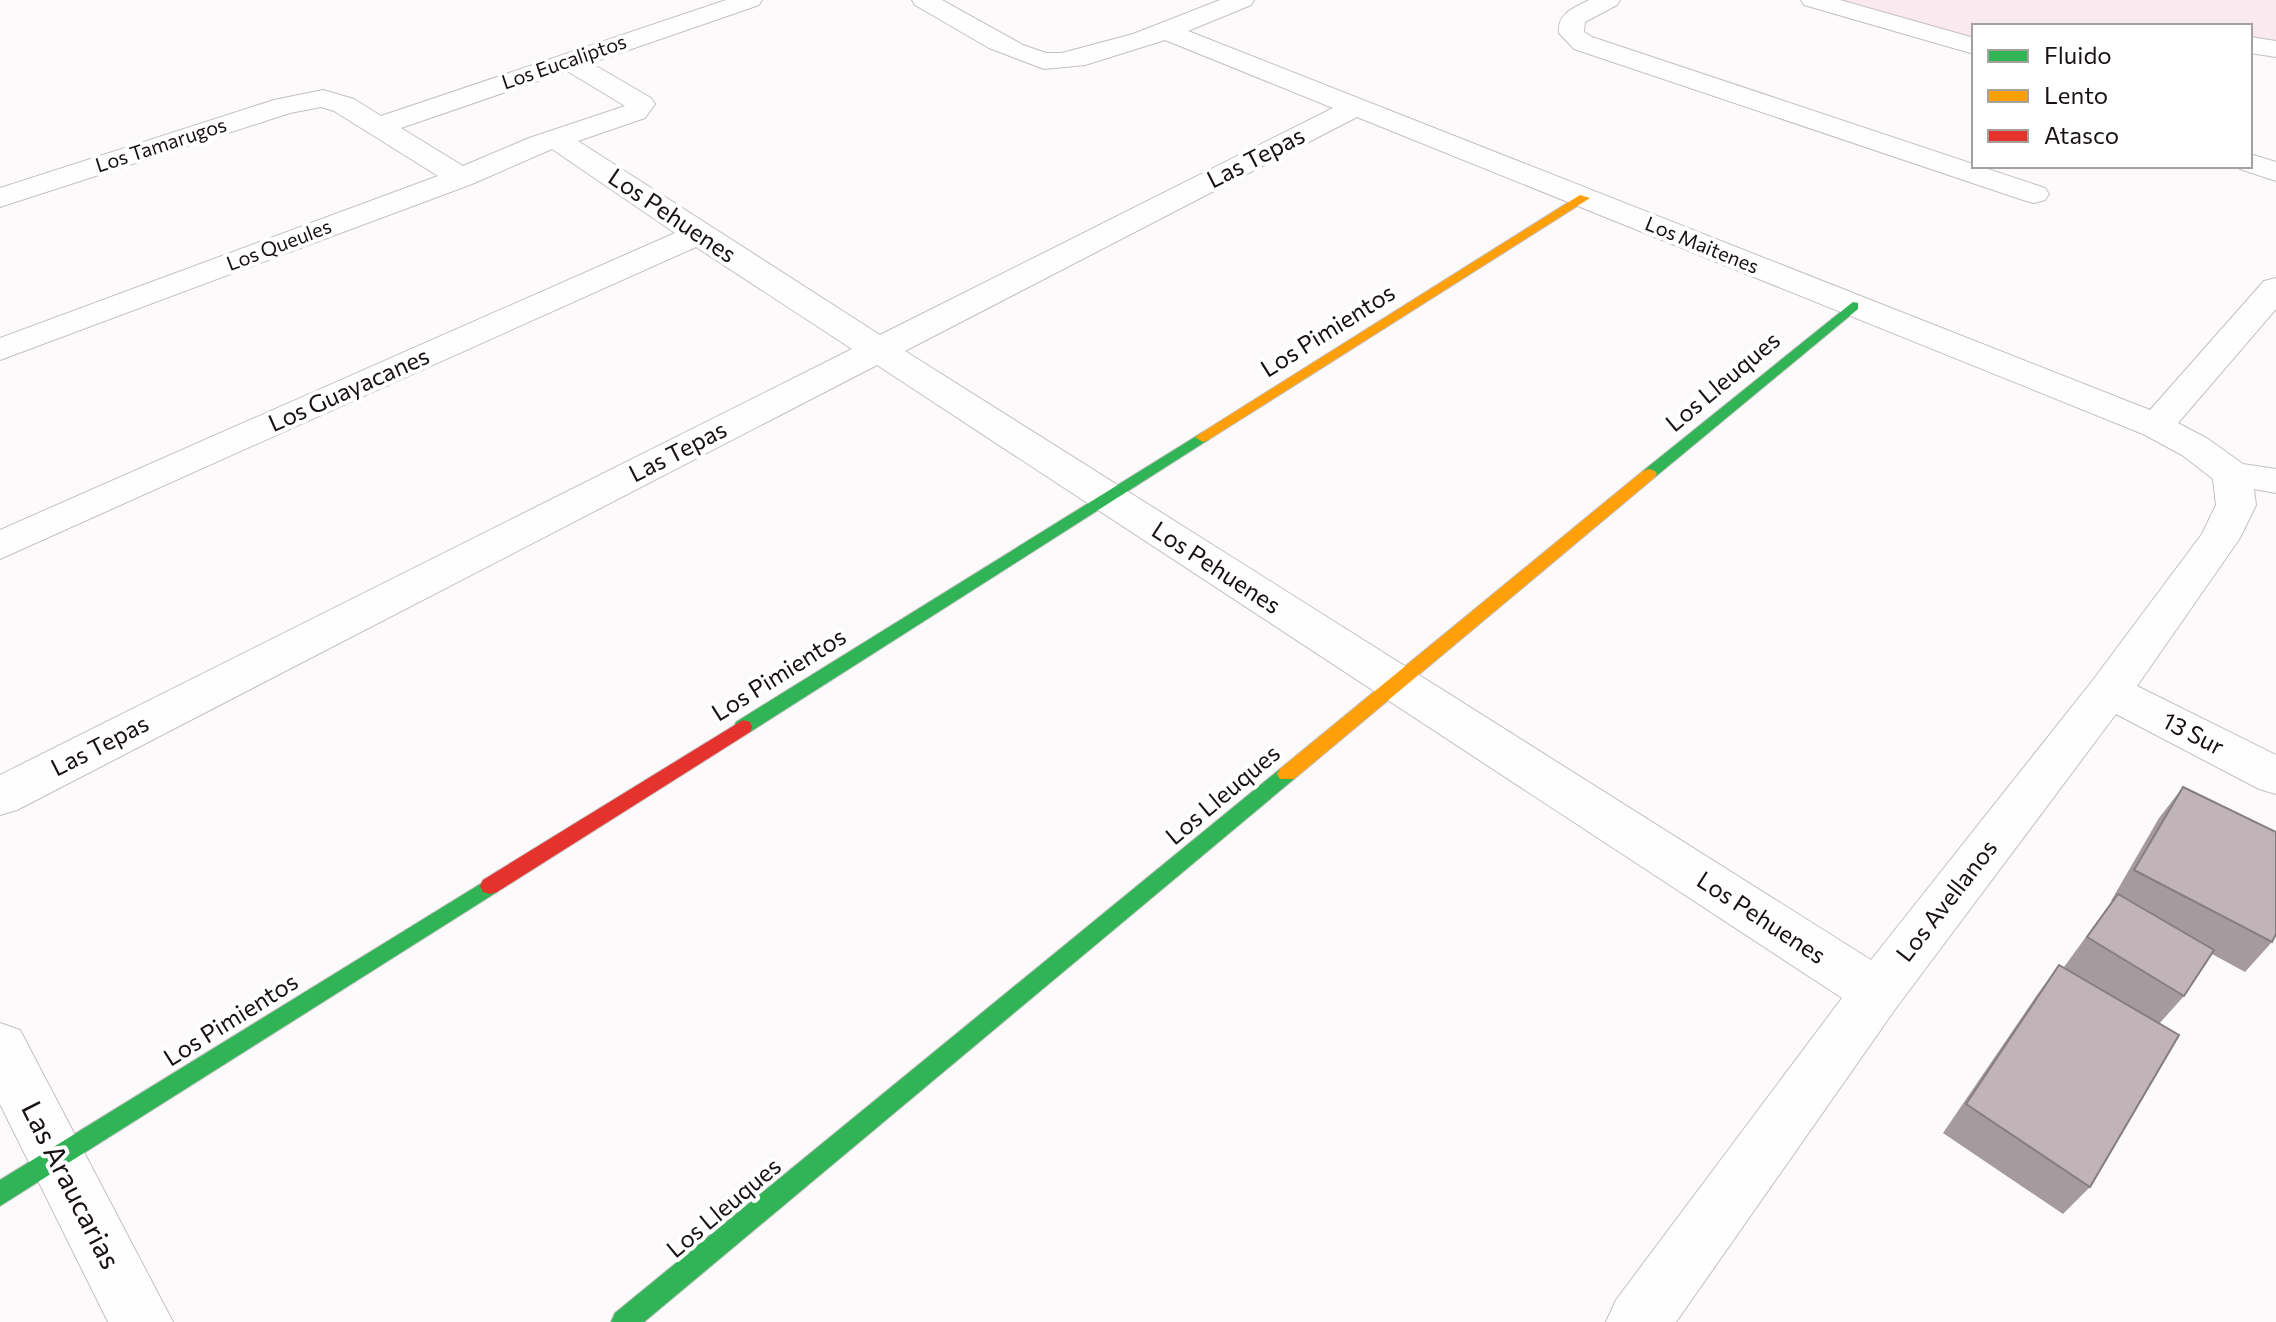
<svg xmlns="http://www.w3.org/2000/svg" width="2276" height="1322" font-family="Commissioner,sans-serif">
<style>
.green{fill:#fae9ee}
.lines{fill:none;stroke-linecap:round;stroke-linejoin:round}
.street-casing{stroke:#c4c0c2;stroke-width:2}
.fast-casing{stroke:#c4c0c2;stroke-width:2}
.slow-casing{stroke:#c4c0c2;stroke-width:2}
.jam-casing{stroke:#c4c0c2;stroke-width:2}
.street{fill:#fffefe;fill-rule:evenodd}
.fast{fill:#30b455;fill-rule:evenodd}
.slow{fill:#ff9f0a;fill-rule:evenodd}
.jam{fill:#e5322d;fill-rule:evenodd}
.wall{fill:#a59b9e}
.building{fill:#c0b4b8;stroke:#867e81;stroke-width:2}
.labels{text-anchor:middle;stroke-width:8;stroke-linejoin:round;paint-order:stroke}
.far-street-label{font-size:20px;fill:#181113;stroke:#fff}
.street-label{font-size:24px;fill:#181113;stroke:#fff}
.near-street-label{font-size:28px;fill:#181113;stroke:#fff}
</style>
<rect width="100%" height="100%" fill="#fcfafb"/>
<path class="green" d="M1829,0h447v50l-26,-5v-19h-276v19z"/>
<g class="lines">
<g class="street-casing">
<g id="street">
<path d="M726,0h36l-3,5 -168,58 60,35 4,6 -10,14 -67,23 302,194 453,-227 -168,-68 -80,25 -41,4 -55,-21 -74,-43 -3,-5h30l81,45 23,8h16l71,-19 87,-34h34l-3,5 -63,26 962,379 114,-129 12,-3v31l-98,114 30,16 35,25 33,5v24l-22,-4 2,16 -16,33 -103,148 139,69v39l-17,-5 -143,-75 -220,294 -220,314h-70l10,-22 226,-302 -965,-633 -860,445 -17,5v-40l852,-426 -156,-102 -696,312v-29l675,-297 -123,-84 -80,35 -472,176v-22l438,-162 -104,-65 -13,-4 -31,6 -290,94v-19l274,-88 49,-10 31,9 27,17zM567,71l58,35 -96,32 -66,28 -62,-38zM1357,117l786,317 39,21 31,24 3,26 -14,29 -109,146 -222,280 -966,-609z"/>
<path d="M1589,0h31l-3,5 -32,17 -1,10 8,5 453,151 4,6 -4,6 -11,3 -11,-3 -449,-151 -15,-16c-2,-20 15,-25 30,-33z"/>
<path d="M1801,0h39l134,38v16l-170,-49z"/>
<path d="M2250,37l26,4v16l-26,-4z"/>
<path d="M2250,154l26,8v19l-36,-12 -3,-3h13z"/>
<path d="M0,1023l20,7 153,292h-65l-108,-218z"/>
</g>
</g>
<g class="fast-casing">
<g id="fast">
<path d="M1853,302l5,1v6l-203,168h-12l-2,-3 2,-3z"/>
<path d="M1203,432l8,5 -3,3 -458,292h-14l-2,-5 2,-5z"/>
<path d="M1287,767l7,2 3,5 -3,5 -650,543h-33l4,-9 665,-544z"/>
<path d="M490,878l7,2 3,6 -3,6 -497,314v-26z"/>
</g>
</g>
<g class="slow-casing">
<g id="slow">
<path d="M1580,195l10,3 -382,242 -5,2 -8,-5z"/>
<path d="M1649,469l6,2 2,3 -2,3 -361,302h-14l-3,-5 3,-5 363,-298z"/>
</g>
</g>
<g class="jam-casing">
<path id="jam" d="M743,720l7,2 2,5 -2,5 -253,160 -7,2 -7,-2 -3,-6 3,-6z"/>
</g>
<use href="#street" class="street"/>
<use href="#fast" class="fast"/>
<use href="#slow" class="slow"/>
<use href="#jam" class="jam"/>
</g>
<path class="wall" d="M2183,787l89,155 -27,30 -33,-18 -28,42 -25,28 -69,163 -27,27 -120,-81 94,-138 22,-30 5,2 48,-66h-1l48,-83z"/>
<g class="building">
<path d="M2183,787l93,45v102l-4,8 -138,-72z"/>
<path d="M2118,894l96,56 -30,46 -97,-59z"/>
<path d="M2059,965l120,70 -89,152 -124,-83z"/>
</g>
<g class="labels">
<g class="far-street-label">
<text transform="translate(564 62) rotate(-19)" y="7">Los Eucaliptos</text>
<text transform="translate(161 145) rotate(-18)" y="7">Los Tamarugos</text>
<text transform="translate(279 245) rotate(-21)" y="7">Los Queules</text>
<text transform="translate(1702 245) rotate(22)" y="7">Los Maitenes</text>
</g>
<g class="street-label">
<text transform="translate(1256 158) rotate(-27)" y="8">Las Tepas</text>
<text transform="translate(672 216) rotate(34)" y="8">Los Pehuenes</text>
<text transform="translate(1328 331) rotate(-32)" y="8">Los Pimientos</text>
<text transform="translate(1723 382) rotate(-40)" y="8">Los Lleuques</text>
<text transform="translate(349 390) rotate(-24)" y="8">Los Guayacanes</text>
<text transform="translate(678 452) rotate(-27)" y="8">Las Tepas</text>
<text transform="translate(1216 568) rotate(33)" y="8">Los Pehuenes</text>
<text transform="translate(779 675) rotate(-32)" y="8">Los Pimientos</text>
<text transform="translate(2193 734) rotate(27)" y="8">13 Sur</text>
<text transform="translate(100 746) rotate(-27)" y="8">Las Tepas</text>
<text transform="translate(1223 795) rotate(-40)" y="8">Los Lleuques</text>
<text transform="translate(1947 901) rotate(-52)" y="8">Los Avellanos</text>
<text transform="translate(1761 918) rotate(33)" y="8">Los Pehuenes</text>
<text transform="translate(231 1020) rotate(-32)" y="8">Los Pimientos</text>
<text transform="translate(724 1208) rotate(-40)" y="8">Los Lleuques</text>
</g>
<g class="near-street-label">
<text transform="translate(71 1185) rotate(63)" y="10">Las Araucarias</text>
</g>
</g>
<rect x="1972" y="24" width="280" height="144" fill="#ffffff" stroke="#a3a0a1" stroke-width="2"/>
<rect x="1988" y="50" width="40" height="12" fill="#30b455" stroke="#a3a0a1" stroke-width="2"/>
<text x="2044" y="64" font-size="24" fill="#181113">Fluido</text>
<rect x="1988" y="90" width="40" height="12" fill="#ff9f0a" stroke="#a3a0a1" stroke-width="2"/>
<text x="2044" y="104" font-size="24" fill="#181113">Lento</text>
<rect x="1988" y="130" width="40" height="12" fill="#e5322d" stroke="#a3a0a1" stroke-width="2"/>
<text x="2044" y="144" font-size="24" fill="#181113">Atasco</text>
</svg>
